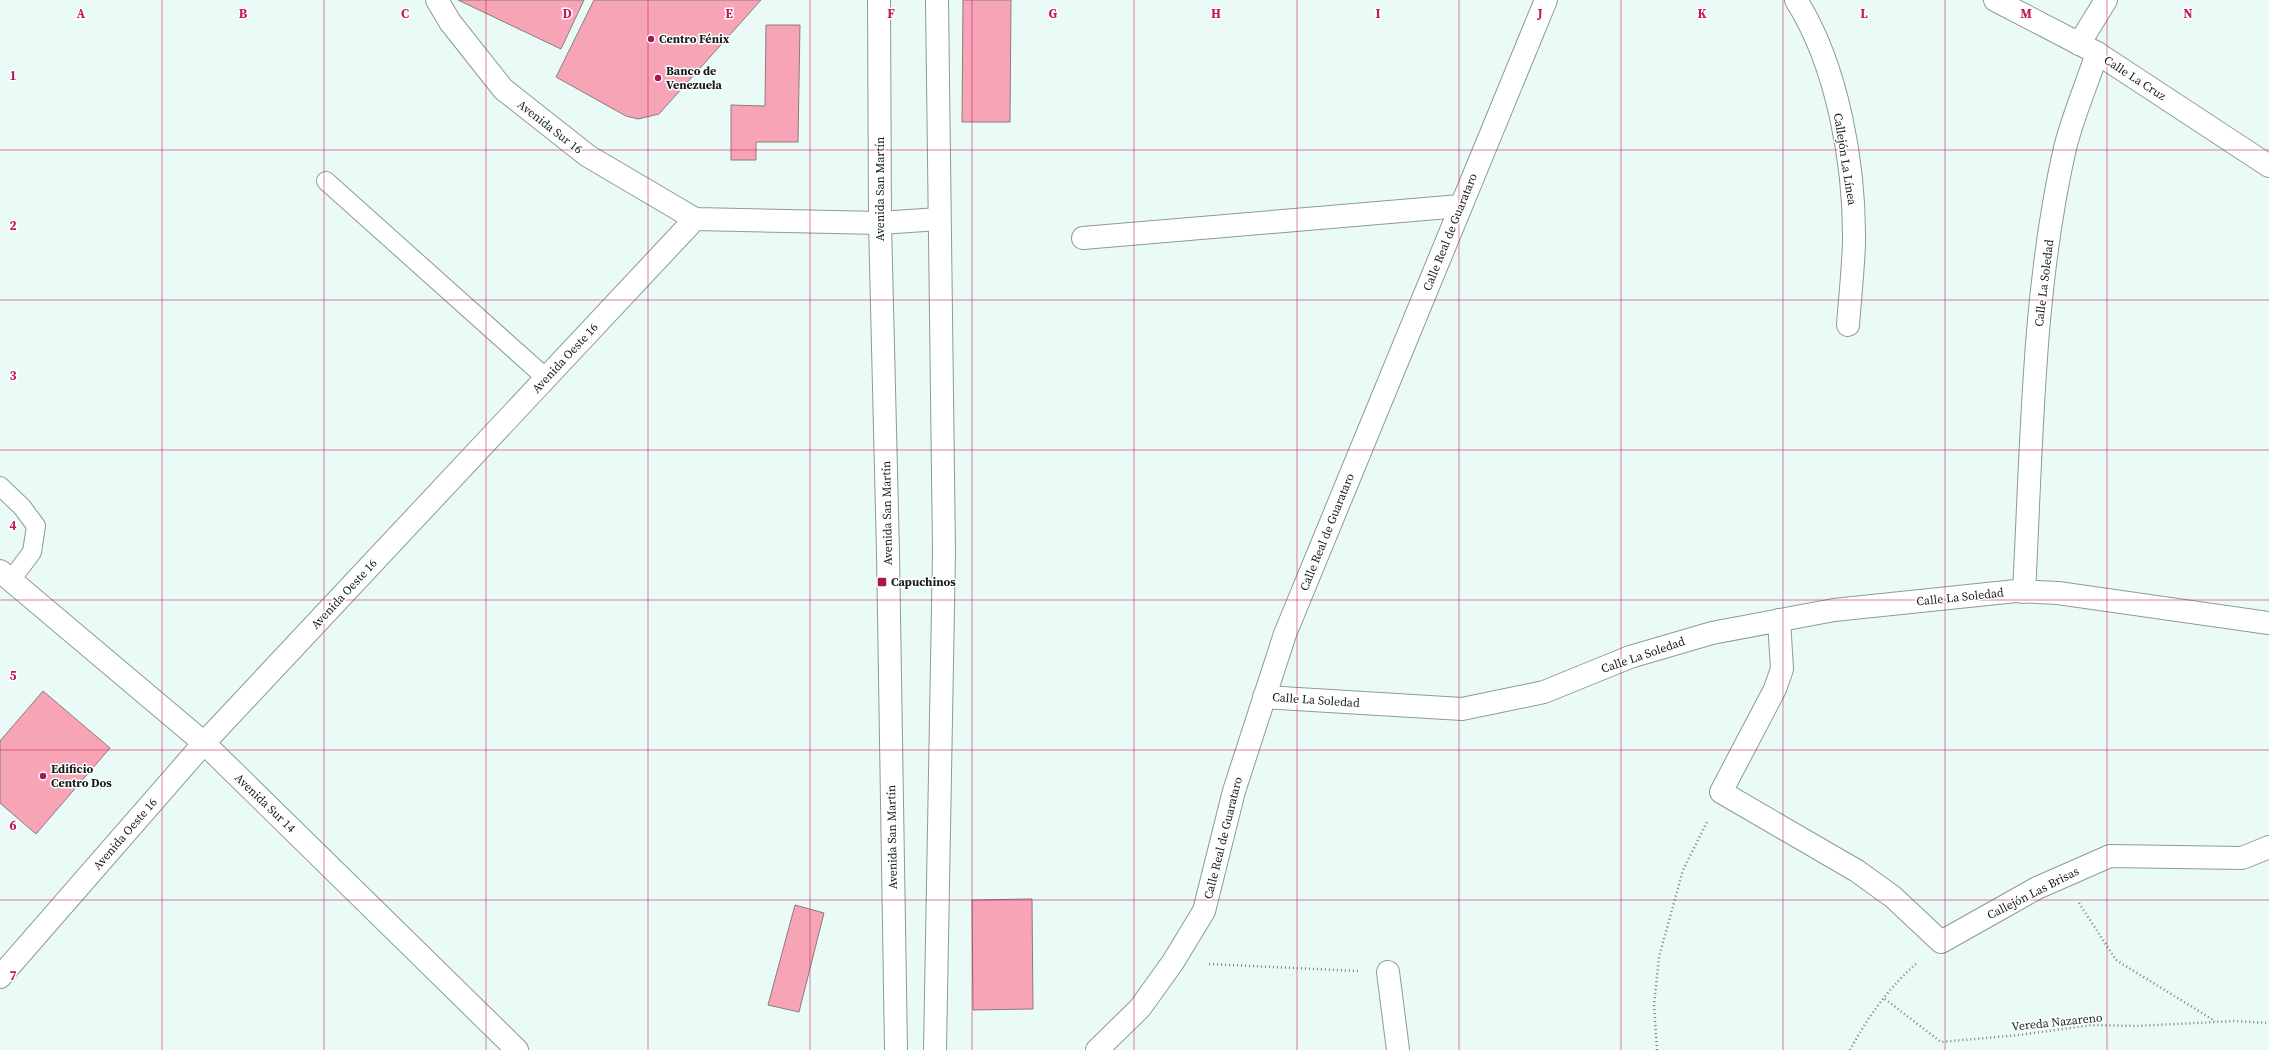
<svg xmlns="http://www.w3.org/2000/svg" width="2269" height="1050" font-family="'Source Serif 4',serif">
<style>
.building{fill:#f7a4b7;stroke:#8a7c7e}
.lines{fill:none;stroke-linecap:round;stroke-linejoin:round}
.service-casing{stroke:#8c9b99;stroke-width:20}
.minor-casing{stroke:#8c9b99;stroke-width:24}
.tertiary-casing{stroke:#8c9b99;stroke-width:24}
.secondary-casing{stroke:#8c9b99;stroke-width:24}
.path{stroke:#788280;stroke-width:2.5;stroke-dasharray:1 3;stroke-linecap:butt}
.service{stroke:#fff;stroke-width:18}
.minor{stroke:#fff;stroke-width:22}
.tertiary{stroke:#fff;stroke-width:22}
.secondary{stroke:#fff;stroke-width:22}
.grid{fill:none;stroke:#c2185b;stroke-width:1;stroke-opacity:0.55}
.poi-dot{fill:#a91751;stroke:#fff;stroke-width:1.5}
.labels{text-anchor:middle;stroke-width:3;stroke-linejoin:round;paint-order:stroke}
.poi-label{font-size:12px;font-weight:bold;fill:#161c1b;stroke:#fff;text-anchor:start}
.street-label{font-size:12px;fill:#161c1b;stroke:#fff}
.grid-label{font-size:13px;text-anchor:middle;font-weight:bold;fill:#c2185b;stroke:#fff;stroke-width:3;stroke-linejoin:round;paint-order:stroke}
</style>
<rect width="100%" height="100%" fill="#eafaf7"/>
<g class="building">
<path d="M458,0h126l-23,49z"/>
<path d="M594,0h167l-102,114 -21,5 -12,-3 -70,-39z"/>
<path d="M963,0h48l-1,122h-48z"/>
<path d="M766,25h34l-2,117h-42v18h-25v-55l34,1z"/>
<path d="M43,691l67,57 -74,86 -36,-31v-62z"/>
<path d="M1032,899l1,110 -60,1 -1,-110z"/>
<path d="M795,905l29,8 -25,99 -31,-7z"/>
</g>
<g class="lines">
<g class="service-casing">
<g id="service">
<path d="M326,181l220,197"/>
<path d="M0,486l22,21 14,19 -4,26 -21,28"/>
</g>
</g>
<g class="minor-casing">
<g id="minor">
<path d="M1796,0c42,66 59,166 58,243 -1,28 -4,55 -6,82"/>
<path d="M1995,0l102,53 172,113"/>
<path d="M2079,44l27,-44"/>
<path d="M1083,238l377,-32"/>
<path d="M2024,592c8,-148 8,-299 41,-444 8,-32 22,-64 32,-95"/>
<path d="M1779,620l3,49 -7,20 -54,103 136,79 36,26 48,45 96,-54 73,-32 132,2 27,-11"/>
<path d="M1264,697l198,12 82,-17 86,-35 82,-24 122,-23 182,-19 42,2 211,30"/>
<path d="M1388,972l10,78"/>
<path d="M0,977l204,-234 491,-524"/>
<path d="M1097,1050l43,-42 33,-46 31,-51 30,-120 51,-157 261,-634"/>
</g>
</g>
<g class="tertiary-casing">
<g id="tertiary">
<path d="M437,0l13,22 53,67 85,67 107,63 185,4 59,-4"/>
<path d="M0,571l204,172 313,307"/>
</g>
</g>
<g class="secondary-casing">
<g id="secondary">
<path d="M879,0l1,223 8,330 8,497"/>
<path d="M935,1050l9,-498 -7,-552"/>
</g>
</g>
<g class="path">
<path d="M2079,903l37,57 99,61"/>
<path d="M1209,964l149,7"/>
<path d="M1885,999l56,43 78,-7 73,-10 45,1 97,-5 35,2"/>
<path d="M1657,1050l-3,-45 5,-48 24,-87 25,-50"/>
<path d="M1850,1050c17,-32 40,-64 68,-88"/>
</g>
<use href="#service" class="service"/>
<use href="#minor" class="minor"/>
<use href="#tertiary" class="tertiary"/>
<use href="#secondary" class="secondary"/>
</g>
<path class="grid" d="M162,0v1050M324,0v1050M486,0v1050M648,0v1050M810,0v1050M972,0v1050M1134,0v1050M1297,0v1050M1459,0v1050M1621,0v1050M1783,0v1050M1945,0v1050M2107,0v1050M0,150h2269M0,300h2269M0,450h2269M0,600h2269M0,750h2269M0,900h2269"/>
<g class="poi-dot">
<circle cx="651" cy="39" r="4"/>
<circle cx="658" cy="78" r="4"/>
<rect x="877" y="577" width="10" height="10" rx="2"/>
<circle cx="43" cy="776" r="4"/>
</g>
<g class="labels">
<g class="poi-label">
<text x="659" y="43">Centro Fénix</text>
<text x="666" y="75">Banco de<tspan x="666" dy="14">Venezuela</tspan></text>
<text x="891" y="586">Capuchinos</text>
<text x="51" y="773">Edificio<tspan x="51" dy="14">Centro Dos</tspan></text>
</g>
<g class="street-label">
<text transform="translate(2135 78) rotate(33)" y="4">Calle La Cruz</text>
<text transform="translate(550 127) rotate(38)" y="4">Avenida Sur 16</text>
<text transform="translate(1845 159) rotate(81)" y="4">Callejón La Línea</text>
<text transform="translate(880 189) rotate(-90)" y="4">Avenida San Martín</text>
<text transform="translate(1450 232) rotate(-68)" y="4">Calle Real de Guarataro</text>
<text transform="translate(2044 283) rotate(-83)" y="4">Calle La Soledad</text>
<text transform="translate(565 358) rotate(-47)" y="4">Avenida Oeste 16</text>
<text transform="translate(887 513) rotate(-91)" y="4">Avenida San Martín</text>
<text transform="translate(1327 532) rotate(-68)" y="4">Calle Real de Guarataro</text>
<text transform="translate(344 594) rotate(-47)" y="4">Avenida Oeste 16</text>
<text transform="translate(1960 597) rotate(-6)" y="4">Calle La Soledad</text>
<text transform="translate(1643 655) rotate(-19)" y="4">Calle La Soledad</text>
<text transform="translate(1316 700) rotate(4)" y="4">Calle La Soledad</text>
<text transform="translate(265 803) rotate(44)" y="4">Avenida Sur 14</text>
<text transform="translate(125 834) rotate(-49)" y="4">Avenida Oeste 16</text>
<text transform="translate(892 837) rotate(-91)" y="4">Avenida San Martín</text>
<text transform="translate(1223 838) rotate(-76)" y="4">Calle Real de Guarataro</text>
<text transform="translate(2033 893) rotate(-27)" y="4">Callejón Las Brisas</text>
<text transform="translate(2057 1022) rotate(-6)" y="4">Vereda Nazareno</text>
</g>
</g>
<g class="grid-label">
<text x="81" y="18">A</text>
<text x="243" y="18">B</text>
<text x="405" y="18">C</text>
<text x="567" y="18">D</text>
<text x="729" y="18">E</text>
<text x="891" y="18">F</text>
<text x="1053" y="18">G</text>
<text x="1216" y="18">H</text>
<text x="1378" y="18">I</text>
<text x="1540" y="18">J</text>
<text x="1702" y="18">K</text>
<text x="1864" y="18">L</text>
<text x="2026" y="18">M</text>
<text x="2188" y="18">N</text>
<text x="13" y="80">1</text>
<text x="13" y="230">2</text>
<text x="13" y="380">3</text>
<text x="13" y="530">4</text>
<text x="13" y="680">5</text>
<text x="13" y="830">6</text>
<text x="13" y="980">7</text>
</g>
</svg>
